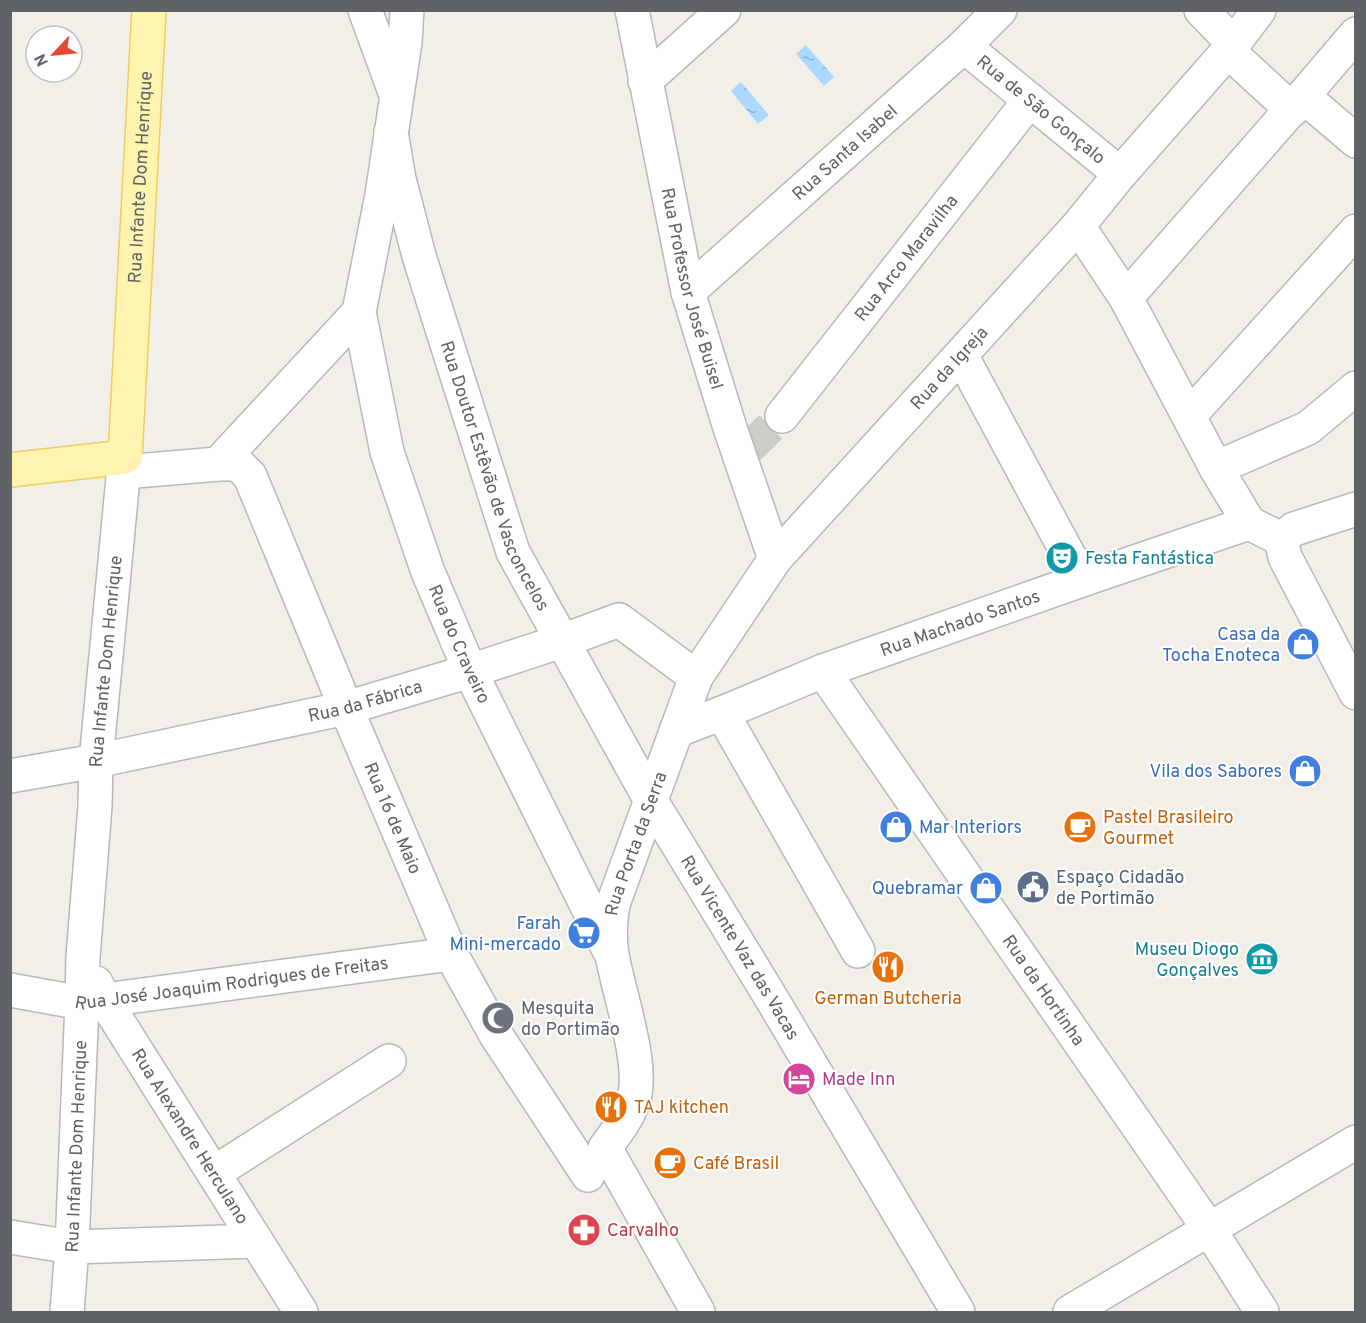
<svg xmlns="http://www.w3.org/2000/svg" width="1366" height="1323" font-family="Overpass,sans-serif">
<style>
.water{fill:url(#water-ripples)}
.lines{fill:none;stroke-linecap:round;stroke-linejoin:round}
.minor-tunnel{stroke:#ccccc8;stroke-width:33;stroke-dasharray:33 16;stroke-linecap:butt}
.minor-casing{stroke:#b5b8bc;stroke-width:36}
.major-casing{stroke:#f0cb61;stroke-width:36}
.minor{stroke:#fff;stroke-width:33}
.major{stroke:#fef3af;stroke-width:33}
.labels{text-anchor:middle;stroke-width:4.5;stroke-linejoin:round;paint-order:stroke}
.street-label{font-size:18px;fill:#5f6368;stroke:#fff}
.culture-label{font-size:18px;fill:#0d838f;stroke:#fff;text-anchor:start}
.shop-label{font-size:18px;fill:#366cbe;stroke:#fff;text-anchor:end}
.food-label{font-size:18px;fill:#c56008;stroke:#fff;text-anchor:start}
.service-label{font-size:18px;fill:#4e5e75;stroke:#fff;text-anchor:start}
.worship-label{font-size:18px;fill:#5b616d;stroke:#fff;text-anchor:start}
.hotel-label{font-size:18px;fill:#b23c85;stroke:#fff;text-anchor:start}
.health-label{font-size:18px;fill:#be3a42;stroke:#fff;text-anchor:start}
</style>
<defs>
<pattern id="water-ripples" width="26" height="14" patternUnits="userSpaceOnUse" patternTransform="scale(1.5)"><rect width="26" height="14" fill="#aad8fe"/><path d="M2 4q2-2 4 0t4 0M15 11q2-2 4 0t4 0" fill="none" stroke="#8eb3d1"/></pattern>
</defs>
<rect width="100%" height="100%" fill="#f1efe8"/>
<g class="water">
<path d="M806,45l28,32 -10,9 -28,-32z"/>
<path d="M741,82l28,33 -11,9 -27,-33z"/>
</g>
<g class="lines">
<path class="minor-tunnel" d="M747,450l35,-34"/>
<g class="minor-casing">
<g id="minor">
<path d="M365,10l30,82"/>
<path id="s1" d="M632,10l56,282 42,136 45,131"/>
<path d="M1201,10l32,33"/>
<path id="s2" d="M964,46l156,128"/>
<path d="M1228,51l64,59"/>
<path d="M645,81l79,-71"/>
<path d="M1303,96l53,45"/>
<path id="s3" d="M391,132l8,47 20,77 94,296 137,247 123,202 185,311"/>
<path d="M1078,226l48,72 90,170 33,55"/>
<path id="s4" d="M688,292l276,-246 36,-36"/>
<path d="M1126,298l177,-202 53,-62"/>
<path id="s5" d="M359,312l28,140 41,120 42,99 139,279"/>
<path d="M961,355l121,225"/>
<path id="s6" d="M782,416l248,-316"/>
<path d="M1189,416l167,-185"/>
<path d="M218,464l141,-152 23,-117 23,-153 2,-32"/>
<path d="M1216,468l92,-40 48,-40"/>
<path id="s7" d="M124,472l94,-8h20l12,12 96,232 105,246 45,81 92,140"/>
<path d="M1281,539l4,18 71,136"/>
<path d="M1281,539l13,-10 62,-20"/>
<path id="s8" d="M823,671l386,558 53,83"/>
<path d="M722,713l136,238"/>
<path id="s9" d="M676,731l46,-18 101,-42 259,-91 167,-57 32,16"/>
<path id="s10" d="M10,776l86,-15 250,-53 124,-37 92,-30 57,-21 77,57"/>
<path id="s11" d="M96,983l9,18 196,311"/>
<path id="s12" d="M10,990l72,13 369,-49"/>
<path d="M214,1173l175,-112"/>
<path d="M10,1237l62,10 184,-6"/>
<path id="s13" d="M67,1312l5,-65 10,-244 1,-46 12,-151 1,-45 29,-304"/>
<path id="s14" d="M698,1312l-93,-164c10,-14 21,-27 27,-43 15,-36 -14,-112 -20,-151 -3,-17 -2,-33 1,-50l83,-227 79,-118 303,-333 42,-52 108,-123 31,-41"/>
<path d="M1070,1312l286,-170"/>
</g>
</g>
<g class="major-casing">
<g id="major">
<path id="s15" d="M10,470l115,-13 24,-447"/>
</g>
</g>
<use href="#minor" class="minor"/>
<use href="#major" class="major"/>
</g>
<defs>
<g id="theatre-disc" transform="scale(1.725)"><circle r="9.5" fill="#0f9aa8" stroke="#fff"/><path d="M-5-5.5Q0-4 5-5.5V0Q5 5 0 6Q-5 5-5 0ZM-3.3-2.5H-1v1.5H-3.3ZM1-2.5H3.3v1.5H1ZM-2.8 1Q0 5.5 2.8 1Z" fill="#fff"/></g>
<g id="shop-disc" transform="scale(1.725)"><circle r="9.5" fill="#3f7fe0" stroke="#fff"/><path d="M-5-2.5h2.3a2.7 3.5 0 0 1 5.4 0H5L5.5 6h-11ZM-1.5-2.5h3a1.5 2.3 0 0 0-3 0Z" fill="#fff"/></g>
<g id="cafe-disc" transform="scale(1.725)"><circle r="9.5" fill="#e8710a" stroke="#fff"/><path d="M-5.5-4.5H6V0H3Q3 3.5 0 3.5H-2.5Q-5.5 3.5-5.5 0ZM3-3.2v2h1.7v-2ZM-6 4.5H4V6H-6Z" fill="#fff"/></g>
<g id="civic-disc" transform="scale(1.725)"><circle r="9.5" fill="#5c6f8a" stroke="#fff"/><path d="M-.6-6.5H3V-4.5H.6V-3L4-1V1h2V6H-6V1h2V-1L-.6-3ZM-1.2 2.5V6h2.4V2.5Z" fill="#fff"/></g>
<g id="supermarket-disc" transform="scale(1.725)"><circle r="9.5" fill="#3f7fe0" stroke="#fff"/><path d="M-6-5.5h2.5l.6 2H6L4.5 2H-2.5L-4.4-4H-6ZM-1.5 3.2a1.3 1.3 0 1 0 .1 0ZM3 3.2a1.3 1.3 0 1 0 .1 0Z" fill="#fff"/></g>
<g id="museum-disc" transform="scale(1.725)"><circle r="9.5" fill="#0f9aa8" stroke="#fff"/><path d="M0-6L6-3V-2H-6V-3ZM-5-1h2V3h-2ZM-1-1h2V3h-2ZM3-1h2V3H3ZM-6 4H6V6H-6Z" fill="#fff"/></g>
<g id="restaurant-disc" transform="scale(1.725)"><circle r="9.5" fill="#e8710a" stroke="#fff"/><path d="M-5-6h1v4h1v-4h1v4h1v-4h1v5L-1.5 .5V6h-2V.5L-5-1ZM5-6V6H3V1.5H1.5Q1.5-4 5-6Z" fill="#fff"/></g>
<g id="mosque-disc" transform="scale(1.725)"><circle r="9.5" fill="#6b7280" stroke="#fff"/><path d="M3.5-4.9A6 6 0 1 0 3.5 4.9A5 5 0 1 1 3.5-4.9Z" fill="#fff"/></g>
<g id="hotel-disc" transform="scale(1.725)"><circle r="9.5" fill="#d1479c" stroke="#fff"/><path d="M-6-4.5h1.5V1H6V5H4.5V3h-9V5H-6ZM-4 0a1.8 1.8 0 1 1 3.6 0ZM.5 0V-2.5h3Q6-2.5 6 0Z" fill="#fff"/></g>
<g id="pharmacy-disc" transform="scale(1.725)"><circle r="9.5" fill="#e0444e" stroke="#fff"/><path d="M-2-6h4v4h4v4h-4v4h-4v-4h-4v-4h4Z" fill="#fff"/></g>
</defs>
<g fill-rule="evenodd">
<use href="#theatre-disc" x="1062" y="558"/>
<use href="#shop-disc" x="1303" y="644"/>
<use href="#shop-disc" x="1305" y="771"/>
<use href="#shop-disc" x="896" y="827"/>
<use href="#cafe-disc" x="1080" y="827"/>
<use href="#civic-disc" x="1033" y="887"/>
<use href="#shop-disc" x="986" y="888"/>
<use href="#supermarket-disc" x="584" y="933"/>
<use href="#museum-disc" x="1262" y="959"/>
<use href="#restaurant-disc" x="888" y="967"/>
<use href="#mosque-disc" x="498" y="1018"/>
<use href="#hotel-disc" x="799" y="1079"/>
<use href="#restaurant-disc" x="611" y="1107"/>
<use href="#cafe-disc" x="670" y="1163"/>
<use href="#pharmacy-disc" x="584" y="1230"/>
</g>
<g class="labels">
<g class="street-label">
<text dy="6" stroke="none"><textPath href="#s2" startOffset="100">Rua de São Gonçalo</textPath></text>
<text dy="6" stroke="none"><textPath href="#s4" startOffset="210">Rua Santa Isabel</textPath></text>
<text dy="6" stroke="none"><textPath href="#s15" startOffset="396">Rua Infante Dom Henrique</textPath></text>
<text dy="6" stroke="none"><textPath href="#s6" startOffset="201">Rua Arco Maravilha</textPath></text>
<text dy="6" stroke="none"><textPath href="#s1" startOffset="285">Rua Professor José Buisel</textPath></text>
<text dy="6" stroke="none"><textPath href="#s14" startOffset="1086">Rua da Igreja</textPath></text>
<text dy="6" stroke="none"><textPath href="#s3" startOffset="360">Rua Doutor Estêvão de Vasconcelos</textPath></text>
<text dy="6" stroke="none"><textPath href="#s9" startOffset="304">Rua Machado Santos</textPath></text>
<text dy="6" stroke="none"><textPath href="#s5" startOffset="348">Rua do Craveiro</textPath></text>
<text dy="6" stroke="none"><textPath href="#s13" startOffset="652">Rua Infante Dom Henrique</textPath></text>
<text dy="6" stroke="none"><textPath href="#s10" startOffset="363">Rua da Fábrica</textPath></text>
<text dy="6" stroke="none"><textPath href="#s7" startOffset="502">Rua 16 de Maio</textPath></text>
<text dy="6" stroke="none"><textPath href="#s14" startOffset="508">Rua Porta da Serra</textPath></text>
<text dy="6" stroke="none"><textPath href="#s3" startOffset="894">Rua Vicente Vaz das Vacas</textPath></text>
<text dy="6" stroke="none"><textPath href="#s12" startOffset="224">Rua José Joaquim Rodrigues de Freitas</textPath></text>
<text dy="6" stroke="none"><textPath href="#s8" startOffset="388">Rua da Hortinha</textPath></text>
<text dy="6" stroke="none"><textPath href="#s11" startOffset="180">Rua Alexandre Herculano</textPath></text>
<text dy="6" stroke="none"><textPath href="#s13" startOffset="166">Rua Infante Dom Henrique</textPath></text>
</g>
<g class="culture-label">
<text x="1085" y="564">Festa Fantástica</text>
<text x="1239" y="955" text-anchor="end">Museu Diogo<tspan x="1239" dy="21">Gonçalves</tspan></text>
</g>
<g class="shop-label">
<text x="1280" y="640">Casa da<tspan x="1280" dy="21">Tocha Enoteca</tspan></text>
<text x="1282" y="777">Vila dos Sabores</text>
<text x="919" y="833" text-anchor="start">Mar Interiors</text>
<text x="963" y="894">Quebramar</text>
<text x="561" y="929">Farah<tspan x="561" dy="21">Mini-mercado</tspan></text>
</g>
<g class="food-label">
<text x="1103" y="823">Pastel Brasileiro<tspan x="1103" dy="21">Gourmet</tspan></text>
<text x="888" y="1004" text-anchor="middle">German Butcheria</text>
<text x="634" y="1113">TAJ kitchen</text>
<text x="693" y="1169">Café Brasil</text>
</g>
<g class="service-label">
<text x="1056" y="883">Espaço Cidadão<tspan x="1056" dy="21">de Portimão</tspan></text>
</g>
<g class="worship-label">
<text x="521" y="1014">Mesquita<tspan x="521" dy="21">do Portimão</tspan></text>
</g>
<g class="hotel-label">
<text x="822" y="1085">Made Inn</text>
</g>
<g class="health-label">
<text x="607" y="1236">Carvalho</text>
</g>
</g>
<rect width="1366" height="1323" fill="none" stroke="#5f6368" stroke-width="24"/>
<g transform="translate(54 54) rotate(244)"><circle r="28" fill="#ffffff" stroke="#bfc1c3" stroke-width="1.5"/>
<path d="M0-4.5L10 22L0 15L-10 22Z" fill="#e84736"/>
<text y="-9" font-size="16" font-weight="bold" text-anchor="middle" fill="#5f6368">N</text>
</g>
</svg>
